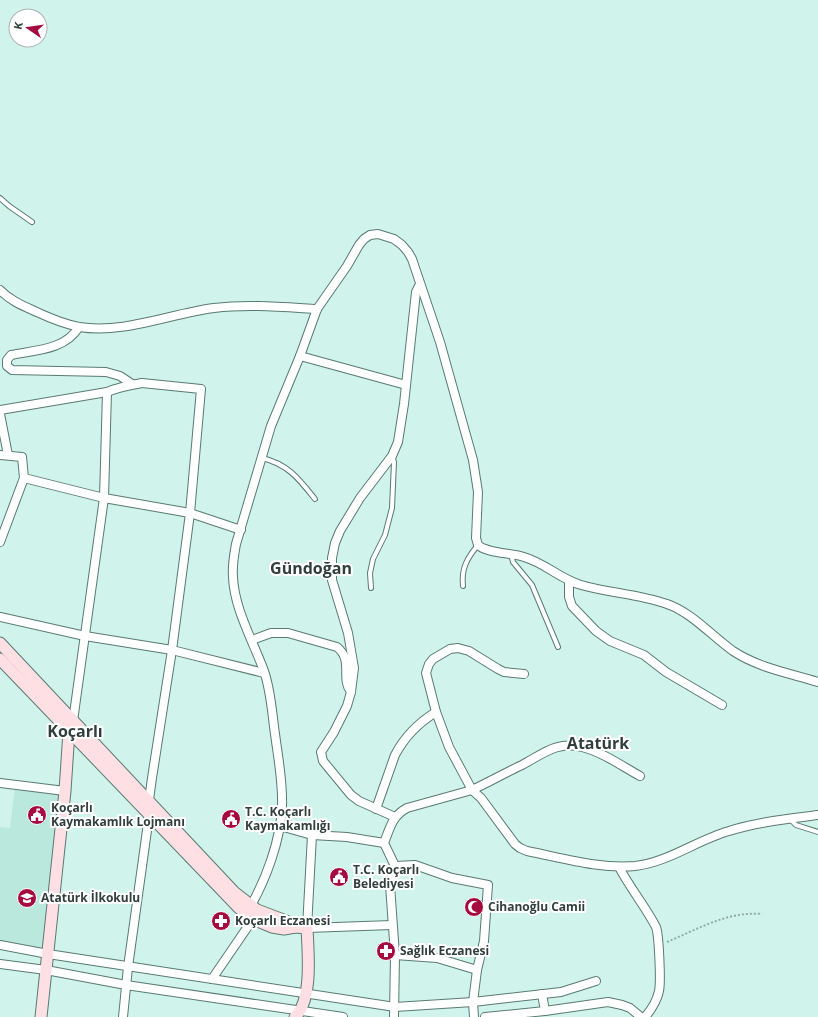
<svg xmlns="http://www.w3.org/2000/svg" width="818" height="1017" font-family="'Open Sans',sans-serif">
<style>
.built{fill:#bbe8dd}
.lines{fill:none;stroke-linecap:round;stroke-linejoin:round}
.lane-casing{stroke:#597a73;stroke-width:6}
.street-casing{stroke:#597a73;stroke-width:10}
.secondary-casing{stroke:#597a73;stroke-width:13}
.path{stroke:#90aba5;stroke-width:2;stroke-dasharray:2 2;stroke-linecap:butt}
.lane{stroke:#fff;stroke-width:4}
.street{stroke:#fff;stroke-width:8}
.secondary{stroke:#fee0e4;stroke-width:11}
.labels{text-anchor:middle;stroke-width:4;stroke-linejoin:round;paint-order:stroke}
.poi-label{font-size:12px;font-weight:bold;fill:#313f3c;stroke:#fff;text-anchor:start}
.district-label{font-size:16px;font-weight:bold;fill:#313f3c;stroke:#fff}
</style>
<rect width="100%" height="100%" fill="#d0f4eb"/>
<path class="built" d="M15,785l50,6 -17,163 -48,-9v-118l10,1z"/>
<g class="lines">
<g class="lane-casing">
<g id="lane">
<path d="M0,198l9,8 23,16"/>
<path d="M262,458c26,6 37,21 53,41"/>
<path d="M511,554l2,8 19,23 26,62"/>
<path d="M463,586c-2,-17 4,-28 15,-41"/>
<path d="M371,588l-1,-15 3,-14 12,-24 7,-27 2,-46 -2,-6"/>
<path d="M790,819l6,6 22,7"/>
</g>
</g>
<g class="street-casing">
<g id="street">
<path d="M0,290c12,12 24,16 39,23 13,6 26,11 40,14 45,7 90,-13 135,-19 34,-4 68,-1 103,1"/>
<path d="M79,327c-14,23 -43,23 -68,28l-4,5v6l5,4 94,2 14,4 12,8"/>
<path d="M300,356l106,29"/>
<path d="M0,410l107,-18c12,-5 23,-7 35,-9l59,6 -11,124 -18,137 -20,128 -3,22v16l-21,151 -5,50"/>
<path d="M0,414l8,41"/>
<path d="M0,455l22,2 2,21 -24,64"/>
<path d="M24,478l80,20 86,15 51,17"/>
<path d="M569,581v16l3,9 24,25 14,10 34,14 22,17 56,33"/>
<path d="M0,617l85,19 87,14 92,23"/>
<path d="M252,640l19,-7h17l49,14c17,14 3,31 14,45"/>
<path d="M524,674l-20,-2 -6,-3 -29,-18 -11,-3 -8,1 -17,10 -4,5 -3,9 10,39 13,35 23,43c17,-8 33,-17 50,-25 21,-11 34,-24 60,-18 20,5 40,19 58,29"/>
<path d="M73,721l31,-223 3,-106"/>
<path d="M0,783l65,8"/>
<path d="M376,809l19,-54c10,-19 23,-32 41,-43"/>
<path d="M395,817l-36,-16 -8,-6 -28,-34 -2,-9 13,-20 13,-26 4,-14 3,-24 -6,-35 -16,-53v-22l3,-15 5,-12 20,-33 32,-42 6,-14 6,-38 12,-112 4,-8"/>
<path d="M280,826l32,9 35,2 37,6"/>
<path d="M312,835l-5,93 85,-3"/>
<path d="M395,866l20,-1 37,13 36,7 -4,56 -7,29 -4,32 1,15"/>
<path d="M619,867c11,21 26,39 37,60 3,8 5,55 3,64 -2,10 -8,19 -14,26"/>
<path d="M249,909c17,-29 32,-70 33,-103 1,-24 -4,-49 -7,-72 -3,-21 -4,-43 -11,-63 -11,-30 -30,-63 -31,-94 -1,-12 1,-22 3,-33l35,-118 29,-70 17,-47 30,-43 12,-21 5,-6 6,-4 8,-1 16,5 8,6 6,7 4,7 28,83 33,118 5,32 -2,46 2,7c8,8 34,8 46,12 21,6 36,22 57,28 28,8 58,9 86,19 24,8 45,32 66,47 26,17 56,22 85,31"/>
<path d="M0,945l48,9 347,53 78,-5 88,-10 35,-11"/>
<path d="M395,955l42,3 40,12"/>
<path d="M0,964l46,6 80,15 217,32"/>
<path d="M212,979l41,-60"/>
<path d="M542,994l3,17"/>
<path d="M394,1017l1,-62 -5,-70 5,-19 -11,-23c6,-15 8,-27 23,-35l65,-18 9,8 34,46 5,4 7,3c36,7 72,18 108,15 34,-4 62,-26 94,-35 28,-9 59,-12 89,-16"/>
<path d="M485,1017l60,-6 63,-9 14,3 8,3 11,9"/>
</g>
</g>
<g class="secondary-casing">
<g id="secondary">
<path d="M0,643l234,249 23,18 29,11 9,6"/>
<path d="M0,659l239,249 14,11 19,8 12,2 11,-2 12,1c1,24 6,72 -12,89"/>
<path d="M41,1017l24,-226 4,-60 1,-4"/>
</g>
</g>
<path class="path" d="M667,942c31,-13 61,-31 95,-28"/>
<use href="#lane" class="lane"/>
<use href="#street" class="street"/>
<use href="#secondary" class="secondary"/>
</g>
<defs>
<g id="civic-disc" transform="scale(1)"><circle r="9.5" fill="#a50b3e" stroke="#fff"/><path d="M-.6-6.5H3V-4.5H.6V-3L4-1V1h2V6H-6V1h2V-1L-.6-3ZM-1.2 2.5V6h2.4V2.5Z" fill="#fff"/></g>
<g id="school-disc" transform="scale(1)"><circle r="9.5" fill="#a50b3e" stroke="#fff"/><path d="M0-5L7-2L0 1L-7-2ZM-4 1L0 2.5L4 1V4Q0 6-4 4Z" fill="#fff"/></g>
<g id="mosque-disc" transform="scale(1)"><circle r="9.5" fill="#a50b3e" stroke="#fff"/><path d="M3.5-4.9A6 6 0 1 0 3.5 4.9A5 5 0 1 1 3.5-4.9Z" fill="#fff"/></g>
<g id="pharmacy-disc" transform="scale(1)"><circle r="9.5" fill="#a50b3e" stroke="#fff"/><path d="M-2-6h4v4h4v4h-4v4h-4v-4h-4v-4h4Z" fill="#fff"/></g>
</defs>
<g fill-rule="evenodd">
<use href="#civic-disc" x="37" y="815"/>
<use href="#civic-disc" x="231" y="819"/>
<use href="#civic-disc" x="339" y="877"/>
<use href="#school-disc" x="27" y="898"/>
<use href="#mosque-disc" x="474" y="907"/>
<use href="#pharmacy-disc" x="221" y="921"/>
<use href="#pharmacy-disc" x="386" y="951"/>
</g>
<g class="labels">
<g class="poi-label">
<text x="51" y="812">Koçarlı<tspan x="51" dy="14">Kaymakamlık Lojmanı</tspan></text>
<text x="245" y="816">T.C. Koçarlı<tspan x="245" dy="14">Kaymakamlığı</tspan></text>
<text x="353" y="874">T.C. Koçarlı<tspan x="353" dy="14">Belediyesi</tspan></text>
<text x="41" y="902">Atatürk İlkokulu</text>
<text x="488" y="911">Cihanoğlu Camii</text>
<text x="235" y="925">Koçarlı Eczanesi</text>
<text x="400" y="955">Sağlık Eczanesi</text>
</g>
<g class="district-label">
<text x="311" y="574">Gündoğan</text>
<text x="75" y="737">Koçarlı</text>
<text x="598" y="749">Atatürk</text>
</g>
</g>
<g transform="translate(28 28) rotate(283)"><circle r="19" fill="#ffffff" stroke="#adb2b1"/>
<path d="M0-3L7 15L0 10L-7 15Z" fill="#a50b3e"/>
<text y="-6" font-size="11" font-weight="bold" text-anchor="middle" fill="#313f3c">K</text>
</g>
</svg>
